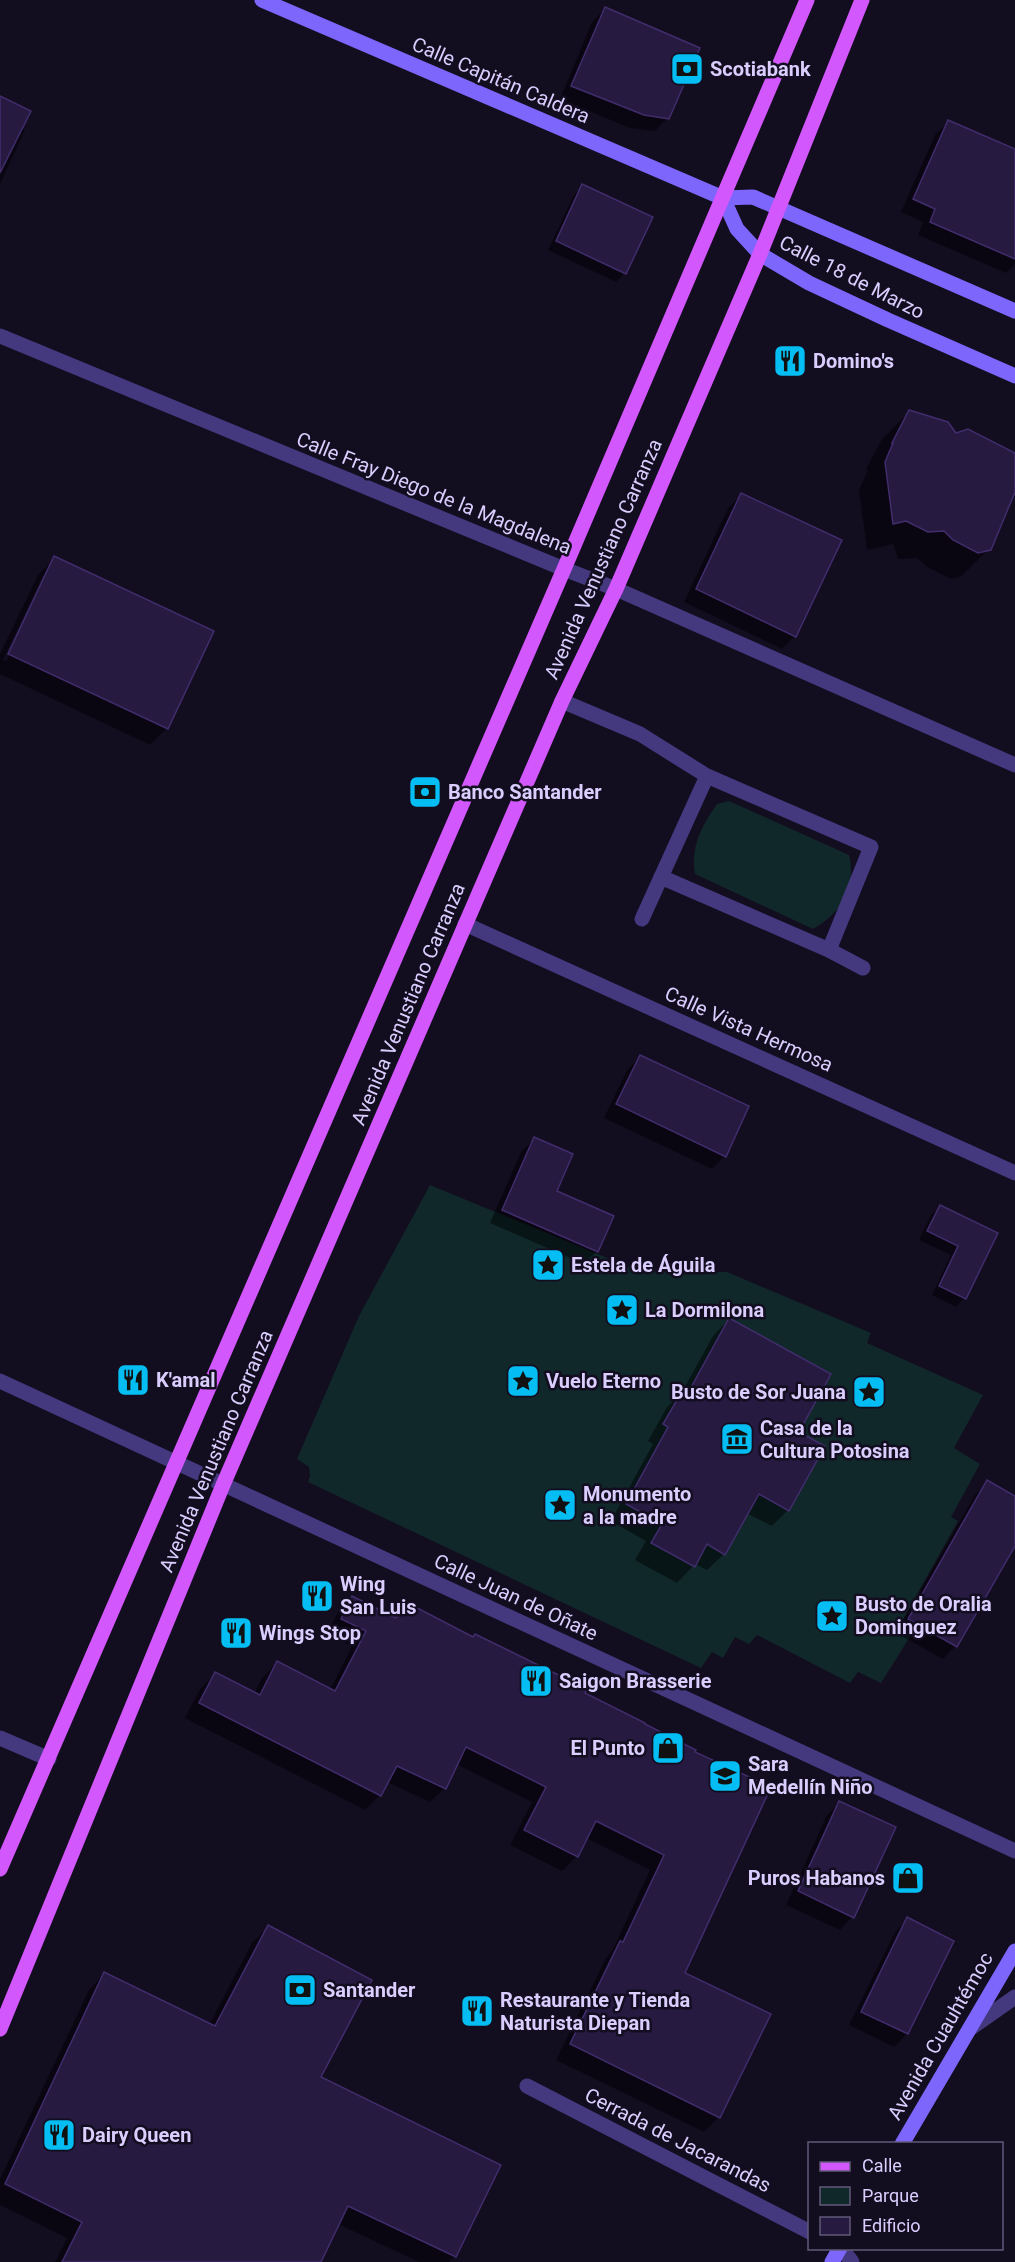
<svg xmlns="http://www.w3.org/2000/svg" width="1015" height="2262" font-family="Roboto,sans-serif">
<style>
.green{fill:#10282a}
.shadow{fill:#0007;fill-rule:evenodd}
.building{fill:#261a41;stroke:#412c6c;stroke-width:1.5}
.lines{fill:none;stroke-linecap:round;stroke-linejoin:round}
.street{stroke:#44397f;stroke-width:15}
.secondary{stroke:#7c66fc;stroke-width:15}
.primary{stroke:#d257fc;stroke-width:15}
.labels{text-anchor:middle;stroke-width:5;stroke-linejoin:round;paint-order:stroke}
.poi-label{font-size:20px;font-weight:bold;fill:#d9cefe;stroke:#130d20;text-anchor:start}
.street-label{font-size:20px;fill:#d9cefe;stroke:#130d20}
</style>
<rect width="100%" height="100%" fill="#130d20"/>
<g class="green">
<path d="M729,801l120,54c8,33 -8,58 -36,74l-118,-55c-5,-27 7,-49 22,-70z"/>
<path d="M430,1185l209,86 88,1 144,61 -4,10 116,52 -29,53 26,16 -29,53 7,4 -57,102 12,9 -32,51 -23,-11 -8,11 -93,-48 -8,9 -14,-7 -12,21 -11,-6 -11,16 -393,-186 2,-6 -1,-9 -12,-8 62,-143z"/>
</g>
<g class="shadow">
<path d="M605,9l63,109 -13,13 -25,-3 -70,-29 32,-77z"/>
<path d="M0,97l21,30 4,3 -25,54z"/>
<path d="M948,122l67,28v114l-9,9 -88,-38 5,-13 -22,-10 34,-77z"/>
<path d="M582,186l43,87 -9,9 -68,-32 26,-55z"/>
<path d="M909,412l47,23 59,19v35l-26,60 -27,27 -11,3 -24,-12 -10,-9 -19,1 -5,-15 -26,6 -8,-60 9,-20 -2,-1 16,-30z"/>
<path d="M741,495l54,141 -13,13 -98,-47 44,-94z"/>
<path d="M54,558l113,170 -17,17 -150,-71v-20l38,-79zM43,576h3l-40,85 -3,-1z"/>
<path d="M640,1057l85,99 -13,13 -108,-51 23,-48z"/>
<path d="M534,1139l21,53 42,59 -13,13 -94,-41 31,-71z"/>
<path d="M940,1207l56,26 -32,65 -8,9 -24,-12 19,-40 -32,-15 12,-25z"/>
<path d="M729,1319l68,113 -9,78 -16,16 -26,-13 -22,41 -17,16 -12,-6 -18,19 -42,-23 11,-19 -35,-20 42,-77 -5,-3 19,-34 15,-15 31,-56z"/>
<path d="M988,1482l27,16v45l-59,103 -13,13 -47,-26 79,-138z"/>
<path d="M353,1597l38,20 13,-14 290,148 -11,222 36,144 -15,15 -148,-72 50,-102 6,-7 38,-81 -64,-32 -9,18 -15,15 -52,-26 22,-43 -76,-38 -11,24 -15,14 -43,-20 -7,13 -15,15 -180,-92 15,-29 15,-15 39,20 8,-16 15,-15 53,27 22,-44 -25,-12 11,-22z"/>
<path d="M840,1802l12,115 -12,13 -54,-25 41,-90z"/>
<path d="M907,1919l45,22 -45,93 -13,13 -45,-22 46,-93z"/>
<path d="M268,1927l51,151 136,178 -6,6h-30l-81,-38 -19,38h-264l12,-24 -67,-33v-26l89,-189 15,-16 105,51 43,-82z"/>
</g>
<g class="building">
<path d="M605,7l95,41 -31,71 -25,-4 -73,-29z"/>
<path d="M0,96l31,15 -31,62z"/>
<path d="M948,120l67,29v110l-85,-37 5,-13 -22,-10z"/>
<path d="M582,184l71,33 -27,57 -70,-33z"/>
<path d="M909,410l39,12 8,11 12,-4 47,24v39l-24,58 -13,3 -25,-13 -9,-9 -16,1 -22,-11 -13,3 -8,-62 8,-19h-1z"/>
<path d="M741,493l101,47 -46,97 -100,-48z"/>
<path d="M54,556l160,75 -46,98 -160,-75z"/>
<path d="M640,1055l109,51 -23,51 -110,-53z"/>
<path d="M534,1137l39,17 -16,37 57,25 -16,36 -96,-42z"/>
<path d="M940,1205l58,28 -32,66 -27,-13 19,-40 -31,-15z"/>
<path d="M729,1318l102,56 -32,58 26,14 -36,65 -30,-17 -34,61 -18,-11 -12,23 -44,-24 11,-19 -36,-20 42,-77 -5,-3 21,-36 5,3z"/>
<path d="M987,1480l28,16v50l-58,101 -49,-28z"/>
<path d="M352,1596l44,22 8,-17 69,36 2,-3 112,55 -2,4 60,30v1l51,26 -1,2 76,35 -86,186 86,41 -51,104 -150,-74 50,-103 3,1 41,-87 -68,-34 -18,36 -54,-27 22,-43 -80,-40 -20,42 -49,-23 -16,30 -182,-93 16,-31 45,23 17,-34 58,30 31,-60 -25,-12z"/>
<path d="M839,1801l57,26 -42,91 -56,-27z"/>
<path d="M907,1917l47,24 -46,93 -47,-22z"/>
<path d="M268,1925l104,55 -51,97 180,88 -45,92 -108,-51 -27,56h-259l20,-40 -77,-38 99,-212 111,54z"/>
</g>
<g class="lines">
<g class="street">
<path d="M0,336l564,233 52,20 399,176"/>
<path d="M562,701l78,33 67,42 164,71 -42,103"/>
<path d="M661,877l168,73 34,18"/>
<path d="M642,919l65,-143"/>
<path d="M465,924l550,249"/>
<path d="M0,1381l1015,470"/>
<path d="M0,1738l49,21"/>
<path d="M971,2028l44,-31"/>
<path d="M527,2086l283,146"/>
<path d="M841,2248l11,14"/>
</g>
<g class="secondary">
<path d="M262,0l461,198 30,-1 262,114"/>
<path d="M723,198l14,31 23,25 49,29 79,37 127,56"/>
<path d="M902,2144l113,-193"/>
<path d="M832,2262l8,-14"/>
</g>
<g class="primary">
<path d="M0,1869l564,-1300 243,-569"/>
<path d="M0,2029l223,-544 339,-784 54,-112 144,-335 102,-254"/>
</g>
</g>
<defs>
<g id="bank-square" transform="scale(1.725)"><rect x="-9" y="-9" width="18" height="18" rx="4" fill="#04bef3" stroke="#130d20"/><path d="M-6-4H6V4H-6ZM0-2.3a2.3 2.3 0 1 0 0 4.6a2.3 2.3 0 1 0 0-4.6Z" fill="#111"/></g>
<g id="restaurant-square" transform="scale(1.725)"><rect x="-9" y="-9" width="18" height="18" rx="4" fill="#04bef3" stroke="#130d20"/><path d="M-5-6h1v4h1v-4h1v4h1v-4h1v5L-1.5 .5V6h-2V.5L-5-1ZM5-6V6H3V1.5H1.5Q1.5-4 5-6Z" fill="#111"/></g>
<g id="sight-square" transform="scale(1.725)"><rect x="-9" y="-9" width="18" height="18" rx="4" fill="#04bef3" stroke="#130d20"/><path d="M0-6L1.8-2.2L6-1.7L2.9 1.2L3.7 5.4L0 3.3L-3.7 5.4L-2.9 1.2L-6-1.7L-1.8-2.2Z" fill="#111"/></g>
<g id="museum-square" transform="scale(1.725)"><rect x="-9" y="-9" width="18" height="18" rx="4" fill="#04bef3" stroke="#130d20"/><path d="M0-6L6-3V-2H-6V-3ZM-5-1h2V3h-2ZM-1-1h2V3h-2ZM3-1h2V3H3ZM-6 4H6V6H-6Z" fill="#111"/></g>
<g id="shop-square" transform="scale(1.725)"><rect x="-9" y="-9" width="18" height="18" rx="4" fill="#04bef3" stroke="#130d20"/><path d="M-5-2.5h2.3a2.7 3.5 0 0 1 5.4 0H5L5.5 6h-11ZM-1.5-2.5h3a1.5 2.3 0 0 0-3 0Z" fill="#111"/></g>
<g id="school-square" transform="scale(1.725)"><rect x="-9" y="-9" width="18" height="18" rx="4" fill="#04bef3" stroke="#130d20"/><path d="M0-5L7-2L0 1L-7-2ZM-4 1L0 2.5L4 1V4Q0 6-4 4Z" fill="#111"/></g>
</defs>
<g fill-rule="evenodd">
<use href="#bank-square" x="687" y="69"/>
<use href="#restaurant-square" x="790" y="361"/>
<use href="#bank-square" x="425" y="792"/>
<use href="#sight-square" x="548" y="1265"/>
<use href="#sight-square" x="622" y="1310"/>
<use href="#restaurant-square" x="133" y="1380"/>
<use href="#sight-square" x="523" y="1381"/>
<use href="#sight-square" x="869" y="1392"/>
<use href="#museum-square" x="737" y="1439"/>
<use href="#sight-square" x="560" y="1505"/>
<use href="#restaurant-square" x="317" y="1596"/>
<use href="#sight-square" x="832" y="1616"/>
<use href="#restaurant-square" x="236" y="1633"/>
<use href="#restaurant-square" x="536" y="1681"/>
<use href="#shop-square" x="668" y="1748"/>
<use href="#school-square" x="725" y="1776"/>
<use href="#shop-square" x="908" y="1878"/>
<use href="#bank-square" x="300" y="1990"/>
<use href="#restaurant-square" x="477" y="2011"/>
<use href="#restaurant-square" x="59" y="2135"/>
</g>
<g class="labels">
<g class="poi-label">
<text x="710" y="76">Scotiabank</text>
<text x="813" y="368">Domino's</text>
<text x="448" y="799">Banco Santander</text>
<text x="571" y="1272">Estela de Águila</text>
<text x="645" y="1317">La Dormilona</text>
<text x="156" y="1387">K'amal</text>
<text x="546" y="1388">Vuelo Eterno</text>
<text x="846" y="1399" text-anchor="end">Busto de Sor Juana</text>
<text x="760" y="1435">Casa de la<tspan x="760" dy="23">Cultura Potosina</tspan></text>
<text x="583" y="1501">Monumento<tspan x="583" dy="23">a la madre</tspan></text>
<text x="340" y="1591">Wing<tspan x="340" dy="23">San Luis</tspan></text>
<text x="855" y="1611">Busto de Oralia<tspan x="855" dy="23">Dominguez</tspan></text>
<text x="259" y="1640">Wings Stop</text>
<text x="559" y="1688">Saigon Brasserie</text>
<text x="645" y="1755" text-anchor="end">El Punto</text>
<text x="748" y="1771">Sara<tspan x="748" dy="23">Medellín Niño</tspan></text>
<text x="885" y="1885" text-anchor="end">Puros Habanos</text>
<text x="323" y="1997">Santander</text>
<text x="500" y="2007">Restaurante y Tienda<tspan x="500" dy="23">Naturista Diepan</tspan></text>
<text x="82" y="2142">Dairy Queen</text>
</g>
<g class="street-label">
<text transform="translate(501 80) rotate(23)" y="7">Calle Capitán Caldera</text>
<text transform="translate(852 277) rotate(27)" y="7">Calle 18 de Marzo</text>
<text transform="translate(434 493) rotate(22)" y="7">Calle Fray Diego de la Magdalena</text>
<text transform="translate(603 559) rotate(-66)" y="7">Avenida Venustiano Carranza</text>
<text transform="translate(408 1004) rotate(-67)" y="7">Avenida Venustiano Carranza</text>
<text transform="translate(749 1029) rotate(24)" y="7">Calle Vista Hermosa</text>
<text transform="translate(216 1451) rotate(-67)" y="7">Avenida Venustiano Carranza</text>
<text transform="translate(516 1597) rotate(25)" y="7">Calle Juan de Oñate</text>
<text transform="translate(940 2036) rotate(-60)" y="7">Avenida Cuauhtémoc</text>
<text transform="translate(678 2140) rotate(27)" y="7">Cerrada de Jacarandas</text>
</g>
</g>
<rect x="808" y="2142" width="195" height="108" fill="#130d20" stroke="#625a79" stroke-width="1.5"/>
<rect x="820" y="2162" width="30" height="9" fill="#d257fc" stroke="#625a79" stroke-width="1.5"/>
<text x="862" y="2172" font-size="18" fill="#d9cefe">Calle</text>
<rect x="820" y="2187" width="30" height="18" fill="#10282a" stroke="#625a79" stroke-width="1.5"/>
<text x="862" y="2202" font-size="18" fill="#d9cefe">Parque</text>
<rect x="820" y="2217" width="30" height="18" fill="#261a41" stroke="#625a79" stroke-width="1.5"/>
<text x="862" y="2232" font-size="18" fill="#d9cefe">Edificio</text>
</svg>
